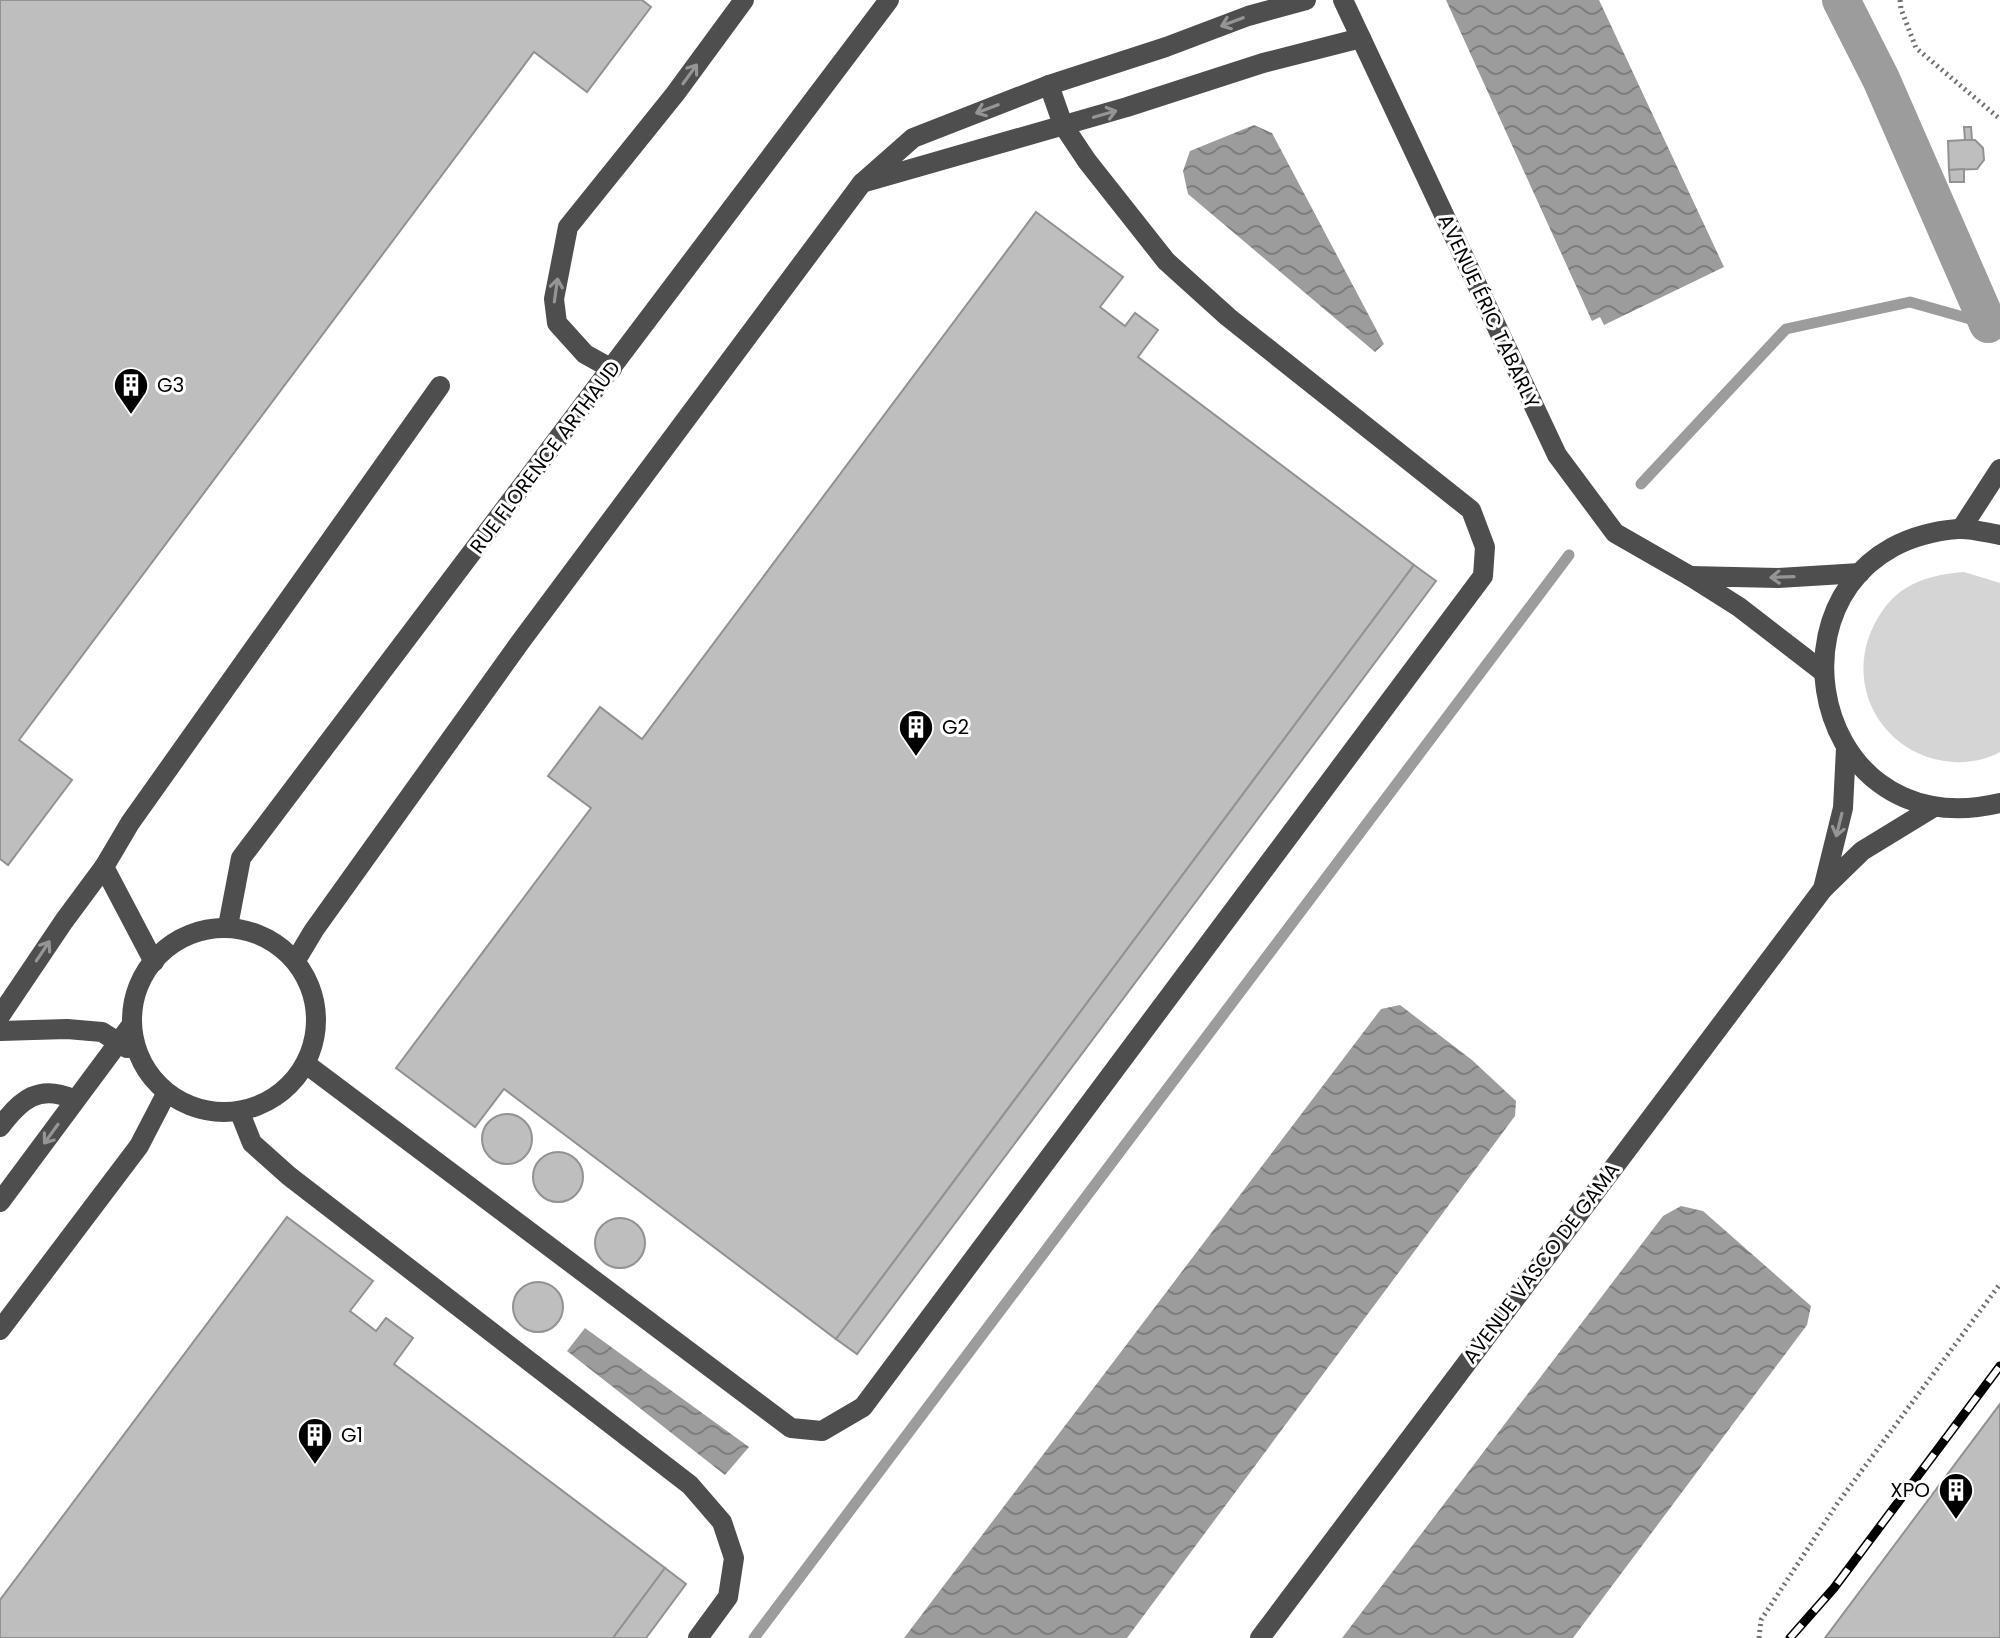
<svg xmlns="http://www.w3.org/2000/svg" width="2000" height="1638" font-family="Poppins,sans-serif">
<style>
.grass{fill:#d5d5d5}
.water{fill:url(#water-waves)}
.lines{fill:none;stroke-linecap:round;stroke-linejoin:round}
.stream{stroke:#9c9c9c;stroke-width:11}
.canal{stroke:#9c9c9c;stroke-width:38}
.building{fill:#bebebe;stroke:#929292;stroke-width:2}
.path{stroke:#707070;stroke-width:5;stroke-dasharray:2 4;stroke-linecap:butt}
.minor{stroke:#4e4e4e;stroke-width:20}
.rail-casing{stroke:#000;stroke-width:9}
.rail{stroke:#fff;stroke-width:6;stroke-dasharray:18;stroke-linecap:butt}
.oneway{stroke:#959595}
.labels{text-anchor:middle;stroke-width:6;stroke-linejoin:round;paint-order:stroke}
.street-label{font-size:20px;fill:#000;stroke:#fff}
.poi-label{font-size:20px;fill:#000;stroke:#fff;text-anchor:start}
</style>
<defs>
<pattern id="water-waves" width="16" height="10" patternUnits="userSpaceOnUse" patternTransform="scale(2)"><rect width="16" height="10" fill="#9c9c9c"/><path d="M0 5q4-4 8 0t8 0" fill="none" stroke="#7d7d7d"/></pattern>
</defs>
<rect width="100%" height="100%" fill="#fff"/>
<path class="grass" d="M1964,572l36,11v169c-14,8 -32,11 -47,10 -69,-5 -110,-75 -79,-137 7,-14 18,-29 32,-37 18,-11 36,-14 58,-16z"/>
<g class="water">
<path d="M1446,0h153l125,267 -120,58 -4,-8 -8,4z"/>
<path d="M1254,125l18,8 112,211 -9,8 -187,-158 -5,-23 7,-20z"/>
<path d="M1400,1005l72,55 44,41 -1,15 -388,522h-223l477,-629z"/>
<path d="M1681,1206l22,5 108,95 -4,19 -234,313h-231l321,-422z"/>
<path d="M585,1328l164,119 -24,28 -158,-124z"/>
</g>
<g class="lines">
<g class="stream">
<path d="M1641,484l145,-155 124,-27 78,22"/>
<path d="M754,1638l815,-1083"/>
</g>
<path class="canal" d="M1841,0l40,79 107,245"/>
</g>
<g class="building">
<path d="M0,0h642l9,7 -64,85 -53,-40 -515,688 53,40 -64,85 -8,-6z"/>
<path d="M1964,127h7l1,13h-7z"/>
<path d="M1965,140h10l8,8 1,12 -7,9 -28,1 -1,-29z"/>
<path d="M1964,169v13h-14l-1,-12z"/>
<path d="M1036,212l87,65 -23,30 25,19 10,-13 23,17 -20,27 276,208 -578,774 -332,-250 -29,38 -79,-59 195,-260 -43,-32 52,-69 42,32z"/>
<path d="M1414,565l22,16 -579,773 -21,-15z"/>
<circle cx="507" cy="1139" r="25"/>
<circle cx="558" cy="1177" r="25"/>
<path d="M287,1217l86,64 -23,30 26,20 10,-13 27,20 -19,26 271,204 -52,70h-613v-38z"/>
<circle cx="620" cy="1243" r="25"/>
<circle cx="538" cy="1307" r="25"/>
<path d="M2000,1404v234h-175z"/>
<path d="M665,1568l21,16 -40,54h-33z"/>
</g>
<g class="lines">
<g class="path">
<path d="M1900,0l1,9 15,39 84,71"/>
<path d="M1759,1638l2,-18 76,-116 163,-220"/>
</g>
<g class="minor">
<path d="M1306,0l-58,16 -82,31 -117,38 -136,53 -51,45 265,-76 136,-44 98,-25"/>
<path d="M1343,0l214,455 58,78 75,43"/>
<path d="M612,369l-27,-15 -28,-31 -3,-24 14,-72 107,-133 69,-94"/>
<path d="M1961,529l39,-60"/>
<path d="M2000,535c-13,-2 -29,-7 -42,-6 -206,16 -160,323 42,274"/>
<path d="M1822,671l-83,-64 -49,-31 88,2 82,-5"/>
<path d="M1846,748l-3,60 -20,81 39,-38 72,-44"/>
<path d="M104,867l26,-44 310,-437"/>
<path d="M228,926l13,-68 648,-858"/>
<circle cx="224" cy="1020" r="92"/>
<path d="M296,960l18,-30 207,-289 341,-458"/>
<path d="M0,1016l64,-95 40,-54 50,95"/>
<path d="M0,1031l67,-2 35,3 25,16"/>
<path d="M306,1064l485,364 31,3 41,-24 620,-831 2,-29 -14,-37 -243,-193 -62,-56 -79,-100 -24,-36 -14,-40"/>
<path d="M240,1113l12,30 37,33 401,309 32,37 12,36 -6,39 -30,41"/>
<path d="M0,1127c21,-28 39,-43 73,-28"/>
<path d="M0,1202l130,-175"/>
<path d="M0,1330l139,-184 27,-52"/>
<path d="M1260,1638l563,-749"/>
</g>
<g class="rail-casing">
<path id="rail" d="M1790,1638l44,-50 166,-222"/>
</g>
<use href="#rail" class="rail"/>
</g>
<defs><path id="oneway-shaft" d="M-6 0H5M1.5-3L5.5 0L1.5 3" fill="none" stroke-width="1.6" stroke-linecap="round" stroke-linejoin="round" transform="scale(2)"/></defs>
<g class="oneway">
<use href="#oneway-shaft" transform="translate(1232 22) rotate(159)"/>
<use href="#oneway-shaft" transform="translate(690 74) rotate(-54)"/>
<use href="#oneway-shaft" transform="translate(987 109) rotate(159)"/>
<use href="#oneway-shaft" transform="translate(1105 114) rotate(-16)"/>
<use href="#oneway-shaft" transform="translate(556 290) rotate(-82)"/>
<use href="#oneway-shaft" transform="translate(1782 577) rotate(178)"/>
<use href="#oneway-shaft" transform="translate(1839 825) rotate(104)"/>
<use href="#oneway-shaft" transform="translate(43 951) rotate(-56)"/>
<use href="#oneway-shaft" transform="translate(51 1134) rotate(126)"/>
</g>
<defs>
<g id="building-pin" transform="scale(1.8)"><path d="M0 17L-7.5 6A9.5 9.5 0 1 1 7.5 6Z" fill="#000" stroke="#fff"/><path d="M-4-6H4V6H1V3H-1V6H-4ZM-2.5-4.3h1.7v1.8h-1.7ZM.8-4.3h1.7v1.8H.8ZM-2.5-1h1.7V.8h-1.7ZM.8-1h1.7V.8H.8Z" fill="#fff"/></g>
</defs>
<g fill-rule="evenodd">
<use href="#building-pin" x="131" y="385"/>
<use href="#building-pin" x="916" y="727"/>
<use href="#building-pin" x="315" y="1435"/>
<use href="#building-pin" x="1956" y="1490"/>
</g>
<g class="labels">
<g class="street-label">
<text transform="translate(1489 311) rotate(65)" y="7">AVENUE ÉRIC TABARLY</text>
<text transform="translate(545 457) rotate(-53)" y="7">RUE FLORENCE ARTHAUD</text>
<text transform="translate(1541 1263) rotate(-53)" y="7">AVENUE VASCO DE GAMA</text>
</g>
<g class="poi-label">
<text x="157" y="392">G3</text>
<text x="942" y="734">G2</text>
<text x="341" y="1442">G1</text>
<text x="1930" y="1497" text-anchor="end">XPO</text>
</g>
</g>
</svg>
